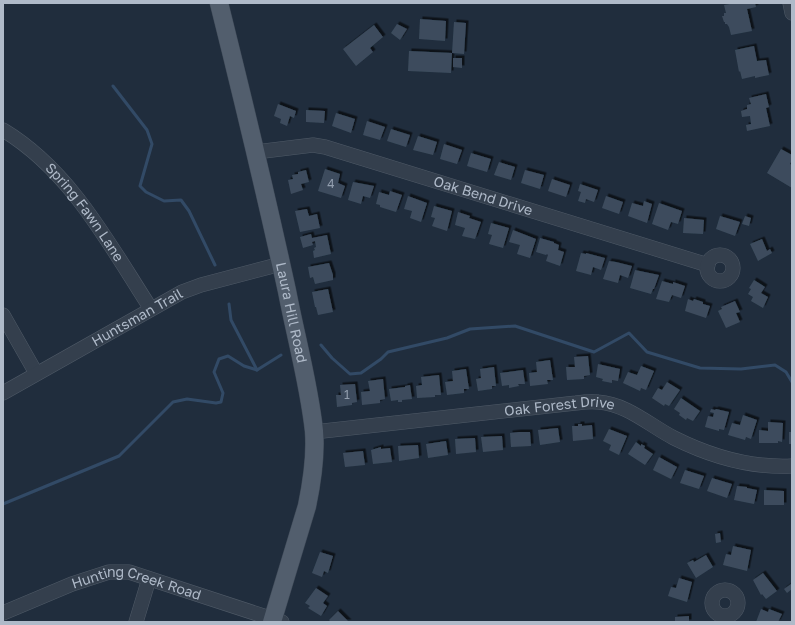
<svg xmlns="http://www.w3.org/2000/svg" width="795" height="625" font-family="'Golos Text',sans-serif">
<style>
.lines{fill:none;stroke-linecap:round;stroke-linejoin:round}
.stream{stroke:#324a66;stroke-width:3}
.building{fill:#3c4c5d;filter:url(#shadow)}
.minor-casing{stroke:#4f5a67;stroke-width:15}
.major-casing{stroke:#3d4856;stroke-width:19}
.minor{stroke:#343f4d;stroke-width:14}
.major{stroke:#525e6d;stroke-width:18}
.labels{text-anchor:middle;stroke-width:3;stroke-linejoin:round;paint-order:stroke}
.number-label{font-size:12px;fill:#929eae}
.street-label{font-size:14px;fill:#afbac9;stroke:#192431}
</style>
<defs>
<filter id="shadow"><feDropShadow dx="2.5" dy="-2.5" stdDeviation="0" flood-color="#0009"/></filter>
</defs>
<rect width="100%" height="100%" fill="#202d3d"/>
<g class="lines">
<g class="stream">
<path d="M113,86l34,44 5,14 -12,42 6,6 18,9 17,-1 8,11 26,54"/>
<path d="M229,304l2,16 26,50"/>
<path d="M321,345l11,13 18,16 11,-1 20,-14 7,-7 59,-14 23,-9 45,-3 79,26 35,-19 18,19 53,16 41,1 34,-4 11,7 6,10"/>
<path d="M3,504l116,-48 54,-54 14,-3 29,4 5,-1 2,-9 -9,-21 5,-13 9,-3 16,10 13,4 24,-15"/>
</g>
</g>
<g class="building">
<path d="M735,3h20l1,4 -9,2 5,22 -21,4 -2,-8 -2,-3h-2v-2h-1l-2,-6h2v-3h2l-2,-8z"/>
<path d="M420,19l26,2 -1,20 -26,-2z"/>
<path d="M454,22l12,1 -2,31 -12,-1 -1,20 -43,-2 1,-20 43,2z"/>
<path d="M397,24l10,5 -7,11 -9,-7z"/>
<path d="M374,25l9,12 -13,11 3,4 -17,14 -13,-17z"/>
<path d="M754,46l3,15 9,-1 3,15 -14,3v-2l-13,3 -2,-8 -1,1 -4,-22z"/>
<path d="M453,58h9v10l-9,-1z"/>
<path d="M766,94l3,13 -3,1 4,18 -23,5 -1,-6 5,-1 -1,-8 -8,1 -1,-6 6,-2v-4l4,-1 -2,-6z"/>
<path d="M278,104l18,7 -2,7 -4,-2 -3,10 -7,-3 1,-4 -7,-3z"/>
<path d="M306,110l19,1 -1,12 -18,-1z"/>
<path d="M336,113l19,6 -4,14 -19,-7z"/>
<path d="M367,121l18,6 -5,13 -17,-5z"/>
<path d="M391,129l19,6 -4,12 -19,-6z"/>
<path d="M418,136l19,6 -4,13 -20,-5z"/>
<path d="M444,144l18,6 -5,14 -17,-5z"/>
<path d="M781,149l11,6v5l-2,4 2,1v23l-25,-15z"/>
<path d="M471,153l20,6 -4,13 -20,-6z"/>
<path d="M499,162l16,5 -4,13 -17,-5z"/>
<path d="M325,169l15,5 -2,9 7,3 -4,12 -23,-7z"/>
<path d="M306,170l3,12 -8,2 2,6 -12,4 -3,-14 5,-1 -1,-4 6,-1v-2z"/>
<path d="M525,170l19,5 -4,14 -19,-6z"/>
<path d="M552,179l18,6 -4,12 -18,-6z"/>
<path d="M353,182l21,4 -4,12 -7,-2 -2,8 -13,-4z"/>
<path d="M580,184l18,6 -4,12 -8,-3 -1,4 -7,-2 3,-9 -3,-1z"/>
<path d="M390,191l12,4 -6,17 -16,-5v-2l-4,-1 3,-12 10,3z"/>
<path d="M408,196l19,7 -6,19 -11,-4 2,-7 -8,-2z"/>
<path d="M606,196l17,6 -4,12 -17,-6z"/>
<path d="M644,201l8,3 -5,19 -19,-7 4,-13 11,3z"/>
<path d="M659,203l23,8 -4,13 -7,-2 -3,8 -16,-6z"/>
<path d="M434,206l18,5 -5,20 -15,-5 3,-8 -4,-1z"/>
<path d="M307,209l2,7 8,-2 3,14 -20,4 -5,-21z"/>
<path d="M458,212l12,4 -1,2 12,4 -6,17 -13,-3 3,-8 -10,-3z"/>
<path d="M720,216l20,6 -5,14 -19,-7z"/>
<path d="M745,216l6,2 -2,8 -7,-2z"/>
<path d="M684,218l20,2 -1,14 -20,-1z"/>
<path d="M491,223l18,5 -6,20 -14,-4 3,-9 -4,-1z"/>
<path d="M513,230l23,9 -6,19 -13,-4 3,-9 -11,-3z"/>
<path d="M311,234l1,4 15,-3 4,19 -17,4 -1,-7 2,-1 -1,-2 2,-1 -1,-6 -3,1 1,3 -10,3 -3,-11z"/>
<path d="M540,238l14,4v1l5,2 -1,5 6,2 -4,14 -14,-5 2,-6 -1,-1 -1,1 -10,-3z"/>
<path d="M762,239l5,12 3,-2 2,4 -14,8 -8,-17z"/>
<path d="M581,253l5,1v-1l19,5 -4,12 -8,-3 -2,8 -15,-4z"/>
<path d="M609,261l7,1 16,4 -4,12 -8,-3 -2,8 -15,-4z"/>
<path d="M329,263l4,12v5l-18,4 -2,-7 -3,1 -2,-11z"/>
<path d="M635,270l24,5 -5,14h-1l-2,5 -21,-6z"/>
<path d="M754,280l11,7 -4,6 7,4 -5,11 -12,-7 2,-4 -5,-3 3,-5 -2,-1z"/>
<path d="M662,281l11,3v-2l12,4 -4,12 -9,-3 -3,7 -13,-3z"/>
<path d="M328,289l5,23 -15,3 -2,-8h-1l-3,-15z"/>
<path d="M688,299l5,2 1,-2 9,3v2l7,2 -4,12 -21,-7z"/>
<path d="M735,301l5,11 -4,1 4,9 -14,6 -8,-17 4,-2 -1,-2z"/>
<path d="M588,356l2,19 -6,1v3l-17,1 -1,-13h9l-1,-10z"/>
<path d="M550,360l3,20h-6l1,4 -18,2 -1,-13 8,-1 -1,-10z"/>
<path d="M598,364l22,5 -2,12 -6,-1v3l-10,-2 1,-2 -7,-2z"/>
<path d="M641,366l13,5 -8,19 -5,-2 -1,3 -17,-8 5,-11 9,3z"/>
<path d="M494,367l2,19h-4v3l-14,2 -2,-12 5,-1 -1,-9z"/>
<path d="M466,369l3,20h-5v4l-17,2 -2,-13 8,-1 -1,-10z"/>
<path d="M523,370l2,14h-7l1,2 -10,2v-3l-7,1 -2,-13z"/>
<path d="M439,375l2,20h-6v2l-18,1 -1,-12 6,-1 -1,-8z"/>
<path d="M383,379l2,20 -5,1v3l-18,2 -1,-13 9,-1 -2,-10z"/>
<path d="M667,382l13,8 -11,16 -4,-2 -1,2 -12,-8 6,-10 4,2z"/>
<path d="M355,384l2,18 -5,1v2l-15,2 -1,-12h5l-1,-10z"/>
<path d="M410,385l2,14 -10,1v2h-4v-2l-7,1 -2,-12 16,-2v-1z"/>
<path d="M681,398l19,13 -7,10 -6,-3 -1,2 -7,-5 1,-2 -6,-4z"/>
<path d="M711,409l4,1 1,-1 13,3 -5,18 -5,-1v2l-14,-4 3,-11 5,1 1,-4 -4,-1z"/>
<path d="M743,415l14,5 -6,19 -5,-2 -1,3 -17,-5 4,-12 8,2z"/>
<path d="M768,422l15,1 -1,19 -4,-1v2h-19v-13l9,1z"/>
<path d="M578,424h4v2l10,-1 1,14 -20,2 -1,-15h6z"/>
<path d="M558,428l2,14 -20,3 -2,-15z"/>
<path d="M609,429l18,7 -8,19 -10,-5 2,-5 -8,-4z"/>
<path d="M519,432h11l1,14 -20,1 -1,-14z"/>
<rect x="789" y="432" width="3" height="12"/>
<path d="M502,436l1,14 -20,2 -2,-15z"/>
<path d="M475,438l1,14 -20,2 -1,-15z"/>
<path d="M446,441l2,14 -20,3 -2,-14z"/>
<path d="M636,442l5,4v-2l4,2 -1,2 9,6 -8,11 -17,-11z"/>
<path d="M418,445l1,13 -20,3 -1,-15z"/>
<path d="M381,447v2l9,-1 2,14 -19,2 -2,-14z"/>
<path d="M363,451l2,14 -20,2 -2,-14z"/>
<path d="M659,457l18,10 -6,12 -18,-9z"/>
<path d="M685,470l19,6 -5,13 -19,-6z"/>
<path d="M712,478l20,6 -5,14 -20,-7z"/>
<path d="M737,486l10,1v1l10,2 -3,14 -20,-4z"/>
<path d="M764,490l20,1v14h-20z"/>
<path d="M720,533l1,9 -5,1 -1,-9z"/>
<path d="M733,546l18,4 -4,21 -24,-6 3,-11 5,1z"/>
<path d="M320,552l13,4 -5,17 -4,-2 -2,6 -10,-4z"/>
<path d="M706,555l7,12 -17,11 -9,-15 6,-3 1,2z"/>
<path d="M763,573l14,18 -11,8 -4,-5 -1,1 -8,-15z"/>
<path d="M679,578l13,4 -5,20 -19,-6 3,-9 5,1z"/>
<path d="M791,584l1,5 -5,4 -3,-4z"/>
<path d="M316,588l12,8 -5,7 4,3 -6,10 -13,-8 2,-2 -5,-3z"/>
<path d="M761,609l7,3 1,-3 13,5 -4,8h-22z"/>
<path d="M338,611l11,11h-18l-2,-2z"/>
<path d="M689,616v6h-14v-5z"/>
</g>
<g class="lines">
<g class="minor-casing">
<g id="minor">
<path d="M790,3l2,10"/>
<path id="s1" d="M3,130c68,41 106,114 148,179"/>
<path id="s2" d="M256,152l57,-7 12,2 383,118"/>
<circle cx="720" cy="268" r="13"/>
<path d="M3,315l33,58"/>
<path id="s3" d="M3,393l179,-101 19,-7 80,-21"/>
<path id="s4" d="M314,432l262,-29c7,-1 15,-2 22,-1 29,2 51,23 76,36 36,18 78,30 118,28"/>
<circle cx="725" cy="603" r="13"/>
<path id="s5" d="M3,613l69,-29 37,-12h20l153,50"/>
<path d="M136,622l13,-43"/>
</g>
</g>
<g class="major-casing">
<g id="major">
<path id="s6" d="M219,3c24,96 47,192 68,288 9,47 22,93 27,140 2,25 -2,51 -7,75l-35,116"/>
</g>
</g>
<use href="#minor" class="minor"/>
<use href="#major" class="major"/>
</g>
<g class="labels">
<g class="number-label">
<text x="331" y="188">4</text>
<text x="347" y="399">1</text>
</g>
<g class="street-label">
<text dy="5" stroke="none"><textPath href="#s2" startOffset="235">Oak Bend Drive</textPath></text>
<text dy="5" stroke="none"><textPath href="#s1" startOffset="117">Spring Fawn Lane</textPath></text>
<text dy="5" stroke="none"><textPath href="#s6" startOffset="318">Laura Hill Road</textPath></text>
<text dy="5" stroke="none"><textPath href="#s3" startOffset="154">Huntsman Trail</textPath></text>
<text dy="5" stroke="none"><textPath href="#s4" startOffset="247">Oak Forest Drive</textPath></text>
<text dy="5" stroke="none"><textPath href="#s5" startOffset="142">Hunting Creek Road</textPath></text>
</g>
</g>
<rect width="795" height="625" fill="none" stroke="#afbac9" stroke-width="8"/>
</svg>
